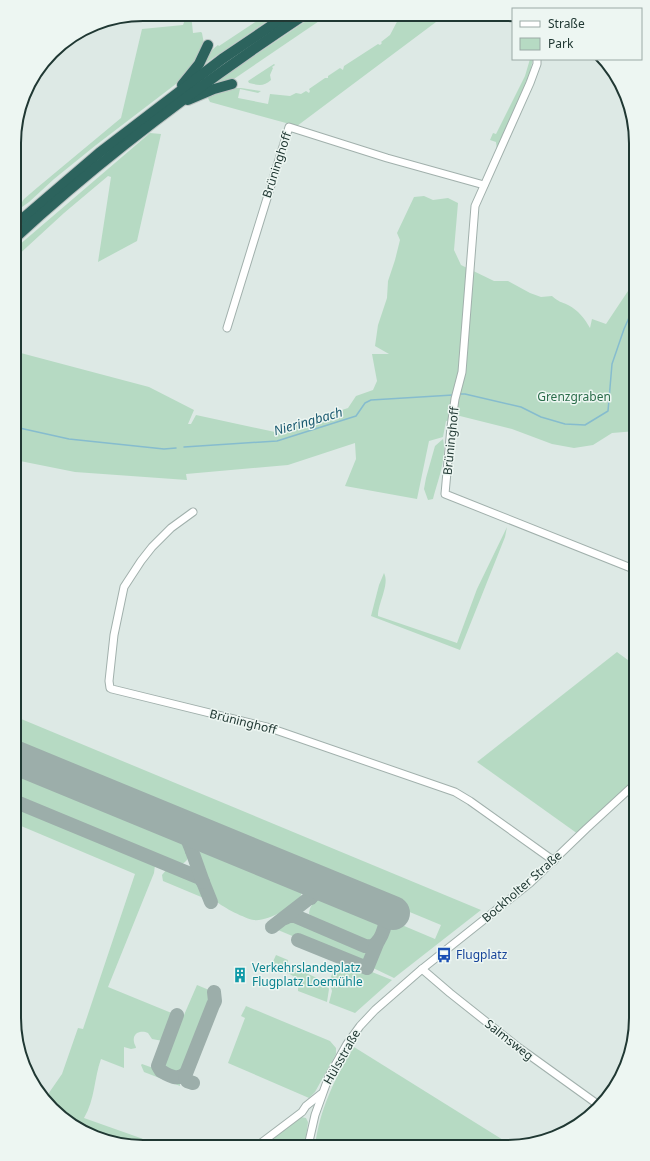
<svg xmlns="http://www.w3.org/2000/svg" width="650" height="1161" font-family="'Noto Sans',sans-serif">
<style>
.green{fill:#b6dac3}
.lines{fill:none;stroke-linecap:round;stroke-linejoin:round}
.stream{stroke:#86bcce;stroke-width:1.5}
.taxiway{stroke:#9caeaa;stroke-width:14}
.runway{stroke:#9caeaa;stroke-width:34}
.minor-casing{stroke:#a1b0ac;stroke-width:9}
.highway-casing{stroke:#bcc3c2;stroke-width:12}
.minor{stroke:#fff;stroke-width:7}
.highway{stroke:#2c635d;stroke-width:10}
.labels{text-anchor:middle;stroke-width:3;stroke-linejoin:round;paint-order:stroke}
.street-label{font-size:12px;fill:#203833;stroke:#edf6f2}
.park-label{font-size:12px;fill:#2b6d4b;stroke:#edf6f2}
.transit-label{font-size:12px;fill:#164399;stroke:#edf6f2;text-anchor:start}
.culture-label{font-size:12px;fill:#0d838f;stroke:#edf6f2;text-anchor:start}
.water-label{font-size:13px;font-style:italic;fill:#1c5b71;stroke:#edf6f2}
.rim{fill:none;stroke:#203833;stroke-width:2}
</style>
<rect width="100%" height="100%" fill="#dde9e5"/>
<g class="green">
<path d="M187,14h4l2,19 8,-1 1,1 2,11 -2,6 -17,27 -89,68 -42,34 -25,23 -7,5h-3l5,-8 14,-12 83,-69 21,-89 41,-4z"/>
<path d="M266,15h10l-76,52c5,-8 10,-16 18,-22l1,1z"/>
<path d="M315,15h13l-100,68 -23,6z"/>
<path d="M400,16h44l-147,110 -87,-24 -3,-6 27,-8h7l20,3 -3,2 -18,-4 -2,9 30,6 2,-10 20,2 6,-3 5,1 5,-3 3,2 1,-2 -1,-2 16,-11h3v-2l12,-8 3,2 1,-4 34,-22 2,1 2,-2 -1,-1 9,-7z"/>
<path d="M530,59h3l-4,17 -32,74 -1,-8 -6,-2 3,-7 3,1 29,-58z"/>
<path d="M274,64l1,1 -3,2 1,1 -3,7 1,5c-7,7 -14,5 -22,3l-1,-2z"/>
<path d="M150,133l11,1 -24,107 -39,21 13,-85 -3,-1 -44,37 -49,45v-8l3,-4z"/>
<path d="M424,196l9,4 15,-2 10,5 -4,47 7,15 33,16h14l22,12 11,4 11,-1c8,7 8,5 16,9 10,5 17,14 22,23l2,-9 14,5 30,-45v152l-24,2 -19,12 -19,3 -22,-4 -40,-15 -60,-15 -1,6 -5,1 -3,16 -14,4 -12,58 -72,-13 11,-27 -1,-16 -67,22 -102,9 1,6 -112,-8 -60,-12v-176l6,10 -4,58 132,35 45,23 -6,14h3l5,-9 79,17 73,-24 8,-12 17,-6 4,-9 -5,-27h17l-14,-8 3,-21 9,-27 1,-17 7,-21 5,-20 -3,-7 17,-36z"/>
<path d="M443,439c4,19 -5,41 -10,60l-5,1 -4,-11 2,-11 9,-32z"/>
<path d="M507,527l-2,10 -45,113 -89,-34 8,-31 5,-12c6,11 -6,30 -6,43l79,27 20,-54z"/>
<path d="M617,652l19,14v114l-58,54 -101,-72z"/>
<path d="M14,716l467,194 -87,68 -23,-11 19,-47 45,19 6,-14 -427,-177z"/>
<path d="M14,765l166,68c5,4 11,18 8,24 -1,4 -3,5 -6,7h-9l-159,-66z"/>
<path d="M14,804l137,57 4,4 -1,8 -46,114 66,27 -9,25 -2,2 -11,-2 -4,-6c-6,-3 -16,-1 -14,9 0,2 2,4 2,6l-5,1 -7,-2v21l-23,-9c-7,19 -6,41 -17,59l79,28h-37l-62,-26 -20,-20 18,-26 16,-46 5,1 52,-155 -121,-51z"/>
<path d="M209,846l87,36c4,3 7,7 5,13 -4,11 -35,27 -47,25 -8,-1 -32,-13 -38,-19 -8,-9 -11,-23 -15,-34 -4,-9 -3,-19 8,-21z"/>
<path d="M167,869l6,1 26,11 7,18 -43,-18 -1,-6z"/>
<path d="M326,895l52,21 3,8c-3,11 -6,20 -19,18l-46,-20 -5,-3 -2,-6c1,-9 8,-15 17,-18z"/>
<path d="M293,920l76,30 1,4 -6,11h-2l-84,-35 12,-9z"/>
<path d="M276,955l12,5 -2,12 -15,-6z"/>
<path d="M339,959l3,1 50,20 -37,33 -26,-10 3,-12 -3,-10z"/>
<path d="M288,965l38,17 3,7 -2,13 -29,-11c1,-10 -2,-15 -11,-18z"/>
<path d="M197,985l12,5 1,11 -28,70c-6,5 -13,1 -19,-2l-1,-6 18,-47 4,-1z"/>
<path d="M246,1006l84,35 6,7v6l-21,38 -6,6 -81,-35 17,-45 -4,-2z"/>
<path d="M354,1047l159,99h-198c4,-35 20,-69 39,-99z"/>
<path d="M142,1064l14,5 3,5 19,7 2,2v3l-36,-14 -3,-7z"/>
<path d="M301,1117l5,1 2,4 -3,24h-43z"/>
</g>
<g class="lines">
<g class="stream">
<path d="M461,394h4l56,13 20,10 24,7 20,1 23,-14 4,-47 12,-35 12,-27"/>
<path d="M15,427l54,12 95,10 12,-1"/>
<path d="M184,447l93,-6 79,-25 9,-13 6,-3 82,-5"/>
</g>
<g class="taxiway">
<path d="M14,801l186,77 3,4 8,20"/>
<path d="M178,825l6,6 8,20"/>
<path d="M304,877c9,5 13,11 7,21"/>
<path d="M203,882l-11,-31c-1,-11 6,-16 16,-13"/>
<path d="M285,918l4,-2h6l70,30c3,0 6,1 9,-1 8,-5 14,-25 11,-33l-9,-6"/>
<path d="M272,927l49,-38 5,-1h6"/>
<path d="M298,940l69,28 11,-27"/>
<path d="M177,1015l-19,51 3,5c7,4 16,10 24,3"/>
<path d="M193,1083l-6,-2 -2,-5 28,-71 2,-4 -1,-9"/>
</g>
<path class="runway" d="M14,757l379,156"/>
<g class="minor-casing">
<g id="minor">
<path d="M537,59v5l-7,19 -55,123 -13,166 -7,27 -4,28 -6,67 191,76"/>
<path d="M227,328l62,-201 98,31 97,27"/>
<path d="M193,512l-22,16 -19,19 -11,14 -17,26 -10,48 -5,46 1,7 2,1 155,38 188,65 15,9 84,60"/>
<path d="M422,969l28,24 68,54 82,59"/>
<path d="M257,1146l45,-34 4,-6 15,-12"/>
<path d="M308,1146l7,-31 14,-39 18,-32 13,-18 15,-16 47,-41 108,-86 56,-54 50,-46"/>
</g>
</g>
<g class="highway-casing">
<g id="highway">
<path d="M182,85l17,-21 9,-19"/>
<path d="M188,100l26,-11 18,-5"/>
<path d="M15,225l84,-72 123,-94 65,-44"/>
<path d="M15,238c90,-83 187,-155 289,-223"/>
</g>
</g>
<use href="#minor" class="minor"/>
<use href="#highway" class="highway"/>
</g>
<defs>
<g id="bus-bare" transform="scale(1.2)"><path d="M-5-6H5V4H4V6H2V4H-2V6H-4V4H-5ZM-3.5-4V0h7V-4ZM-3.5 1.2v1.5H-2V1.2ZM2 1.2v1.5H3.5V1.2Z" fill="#1a4fb4" stroke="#edf6f2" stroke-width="2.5" paint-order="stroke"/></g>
<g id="building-bare" transform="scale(1.2)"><path d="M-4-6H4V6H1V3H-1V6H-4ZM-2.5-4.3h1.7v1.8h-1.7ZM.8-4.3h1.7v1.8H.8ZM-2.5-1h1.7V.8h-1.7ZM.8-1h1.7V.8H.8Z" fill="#0f9aa8" stroke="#edf6f2" stroke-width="2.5" paint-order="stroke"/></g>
</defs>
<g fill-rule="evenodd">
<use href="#bus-bare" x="444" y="955"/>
<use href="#building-bare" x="240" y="975"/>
</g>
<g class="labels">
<g class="street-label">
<text transform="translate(277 165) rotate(-72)" y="4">Brüninghoff</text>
<text transform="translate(451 441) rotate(-84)" y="4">Brüninghoff</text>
<text transform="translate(243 722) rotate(14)" y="4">Brüninghoff</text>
<text transform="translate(522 887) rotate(-41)" y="4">Bockholter Straße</text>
<text transform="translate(509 1040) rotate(38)" y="4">Salmsweg</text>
<text transform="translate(342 1057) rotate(-60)" y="4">Hülsstraße</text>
</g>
<g class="park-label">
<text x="574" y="401">Grenzgraben</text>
</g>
<g class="transit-label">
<text x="456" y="959">Flugplatz</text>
</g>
<g class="culture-label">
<text x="252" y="972">Verkehrslandeplatz<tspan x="252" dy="14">Flugplatz Loemühle</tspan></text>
</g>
<g class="water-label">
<text transform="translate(308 421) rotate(-16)" y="5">Nieringbach</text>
</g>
</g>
<path d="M0 0H650V1161H0ZM143 21H507A122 122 0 0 1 629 143V1018A122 122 0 0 1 507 1140H143A122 122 0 0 1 21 1018V143A122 122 0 0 1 143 21Z" fill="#edf6f2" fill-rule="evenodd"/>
<path class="rim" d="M143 21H507A122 122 0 0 1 629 143V1018A122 122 0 0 1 507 1140H143A122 122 0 0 1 21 1018V143A122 122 0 0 1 143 21Z"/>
<rect x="512" y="8" width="130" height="52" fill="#edf6f2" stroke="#9baaa6"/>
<rect x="520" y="21" width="20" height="6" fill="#ffffff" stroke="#9baaa6"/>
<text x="548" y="28" font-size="12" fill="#203833">Straße</text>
<rect x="520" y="38" width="20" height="12" fill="#b6dac3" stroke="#9baaa6"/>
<text x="548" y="48" font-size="12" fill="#203833">Park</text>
</svg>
